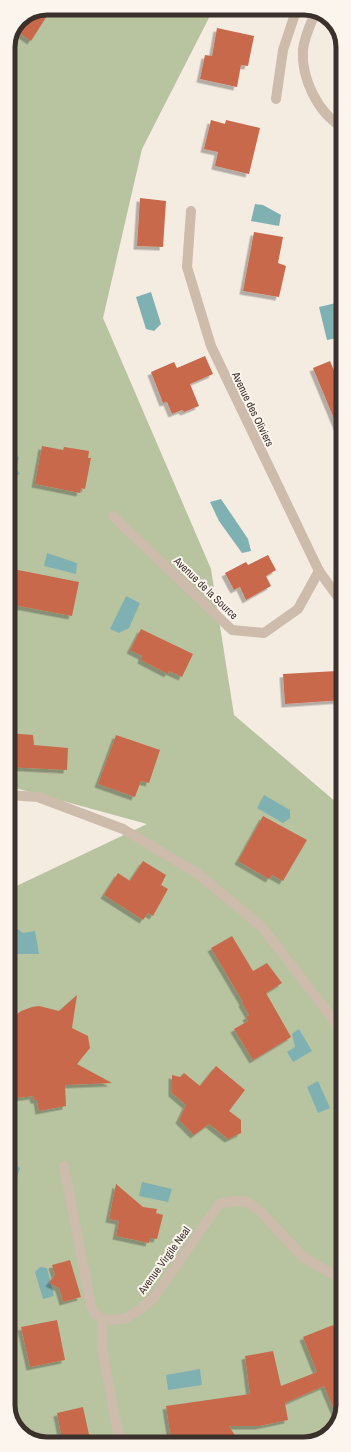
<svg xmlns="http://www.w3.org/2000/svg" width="351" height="1452" font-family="'Archivo Narrow',sans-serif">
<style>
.green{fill:#b8c4a0}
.water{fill:#7fb0b2}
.building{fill:#c8694b;filter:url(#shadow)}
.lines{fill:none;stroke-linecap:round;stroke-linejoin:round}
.minor{stroke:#cdbbac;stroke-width:10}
.labels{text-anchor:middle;stroke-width:4;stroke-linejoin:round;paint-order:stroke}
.street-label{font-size:11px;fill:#3b302b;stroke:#fbf5ee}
.rim{fill:none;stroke:#3b302b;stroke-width:5}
</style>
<defs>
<filter id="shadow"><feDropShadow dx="-3.5" dy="3.5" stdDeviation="0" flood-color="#0004"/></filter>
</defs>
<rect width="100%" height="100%" fill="#f4ebe1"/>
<path class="green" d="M47,8h167l-72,141 -39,169 108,251 23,146 109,93v597l-10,26 -22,12 -269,1 -22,-11 -11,-21 -1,-522 139,-66 -139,-38v-739l12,-28z"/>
<g class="water">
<path d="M255,204l8,1 18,10 -2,11 -28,-5z"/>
<path d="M151,292l10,32 -7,7 -8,-2 -10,-32z"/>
<path d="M336,303l6,34 -15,3 -8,-33z"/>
<path d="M8,453l11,4 -3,11 4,6 -6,3 -6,-9z"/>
<path d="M221,499l27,40 3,12 -9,2 -23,-32 -9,-19z"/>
<path d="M47,553l30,10 -1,11 -32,-8z"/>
<path d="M126,596l14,7 -11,25 -10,5 -9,-4z"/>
<path d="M264,795l26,15v8l-7,5 -26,-15z"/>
<path d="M15,927l8,6 12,-2 4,23h-25v4l-6,1v-24z"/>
<path d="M299,1029l13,22 -19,11 -6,-10 8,-5 -3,-13z"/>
<path d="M318,1081l12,27 -12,5 -11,-26z"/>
<path d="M9,1159l11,9 -4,13 -6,1z"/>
<path d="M142,1182l30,7 -4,13 -29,-6z"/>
<path d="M40,1267l7,1 7,28 -11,3 -8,-27z"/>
<path d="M200,1369l2,16 -34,5 -2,-15z"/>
</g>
<g class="building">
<path d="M47,8h5l-21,33 -16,-11 7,-12z"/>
<path d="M217,28l37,8 -6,30 -7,-1 -4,22 -37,-8 5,-24 7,1z"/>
<path d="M211,120l14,4 1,-4 34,8 -11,46 -34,-8 3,-14 -14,-3z"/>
<path d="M140,198l26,3 -3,46 -26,-1z"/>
<path d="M254,232l29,5 -5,26 8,3 -7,31 -36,-6z"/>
<path d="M205,356l8,18 -23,10 9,22 -15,6 -2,-2 -10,4 -5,-12 -4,1 -12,-31 23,-10 3,6z"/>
<path d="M330,361l5,12 7,-4v69l-29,-70z"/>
<path d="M42,446l21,4 1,-3 25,4 -1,7h3l-6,31 -4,-1 -1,5 -45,-9z"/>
<path d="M268,555l8,15 -10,6 5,10 -25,14 -6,-13 -6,3 -9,-17 21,-11 2,3z"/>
<path d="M8,568l71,14 -7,34 -64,-12z"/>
<path d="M141,629l52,25 -11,23 -13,-6 -1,3 -27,-14 1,-4 -12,-6z"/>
<path d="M337,671l1,6h5v23l-58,4 -2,-30z"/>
<path d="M8,733l25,2 1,10 34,3 -1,22 -59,-3z"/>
<path d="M116,735l44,15 -11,33 -8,-2 -6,16 -37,-13z"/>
<path d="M263,816l44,24 -24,41 -11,-6 -3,4 -31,-18z"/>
<path d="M143,861l23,14 -5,10 7,4 -15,27 -5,-3 -5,7 -39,-25 14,-22 12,8z"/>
<path d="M232,936l21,35 14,-8 15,20 -16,10 25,44 -38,23 -19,-31 14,-8 -2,-4 3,-2 -7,-12 1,-1 -32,-54z"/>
<path d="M77,995l-5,33 16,8 2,12 -13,16 35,19 -47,2 1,21 -27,5 -2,-11h-3l-1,-4 -24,3v-79l12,-9 11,-4 7,-1 20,5z"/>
<path d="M216,1066l29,24 -16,21 12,9v13l-13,6 -19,-15 -15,11 -15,-15 7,-15 -14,-12v-18l8,2 4,-4 16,13z"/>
<path d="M116,1184l27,23 14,2 -1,4 7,2 -6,24 -7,-1 -1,5 -33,-7 3,-15 -10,-2z"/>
<path d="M70,1260l11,37 -18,5 -4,-14 -10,-5 6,-8 -3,-10z"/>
<path d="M57,1320l8,40 -35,7 -9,-40z"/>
<path d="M333,1325l10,22v58l-5,14 -14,-33 -39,17 3,17 -29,6h-30l11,17 -68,1 -6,-38 84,-12 -5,-38 28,-5 8,35 36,-14 -14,-35z"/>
<path d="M83,1407l8,37h-28l-6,-31z"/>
</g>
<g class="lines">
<g class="minor">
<path d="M316,11c-5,12 -12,26 -13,39 -2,28 15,63 39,77"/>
<path d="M276,99l7,-49 14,-42"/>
<path d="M191,211l-4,56 24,79 108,225 24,33"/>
<path d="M113,516l119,114 32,3 34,-24 21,-38"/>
<path d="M8,795l30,2 85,32 74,44 65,54 81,105"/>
<path d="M64,1166l27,140 4,8 7,5 12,1 12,-2 15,-9 14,-13 64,-92 15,-3 13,1 13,9 44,47 39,22"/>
<path d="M102,1319v29l18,96"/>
</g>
</g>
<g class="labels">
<g class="street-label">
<text transform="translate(253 409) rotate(64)" y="4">Avenue des Oliviers</text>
<text transform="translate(206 588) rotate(44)" y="4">Avenue de la Source</text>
<text transform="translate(164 1260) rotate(-54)" y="4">Avenue Virgile Neal</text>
</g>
</g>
<path d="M0 0H351V1452H0ZM47 15H304A32 32 0 0 1 336 47V1405A32 32 0 0 1 304 1437H47A32 32 0 0 1 15 1405V47A32 32 0 0 1 47 15Z" fill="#fbf5ee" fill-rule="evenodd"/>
<path class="rim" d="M47 15H304A32 32 0 0 1 336 47V1405A32 32 0 0 1 304 1437H47A32 32 0 0 1 15 1405V47A32 32 0 0 1 47 15Z"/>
</svg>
